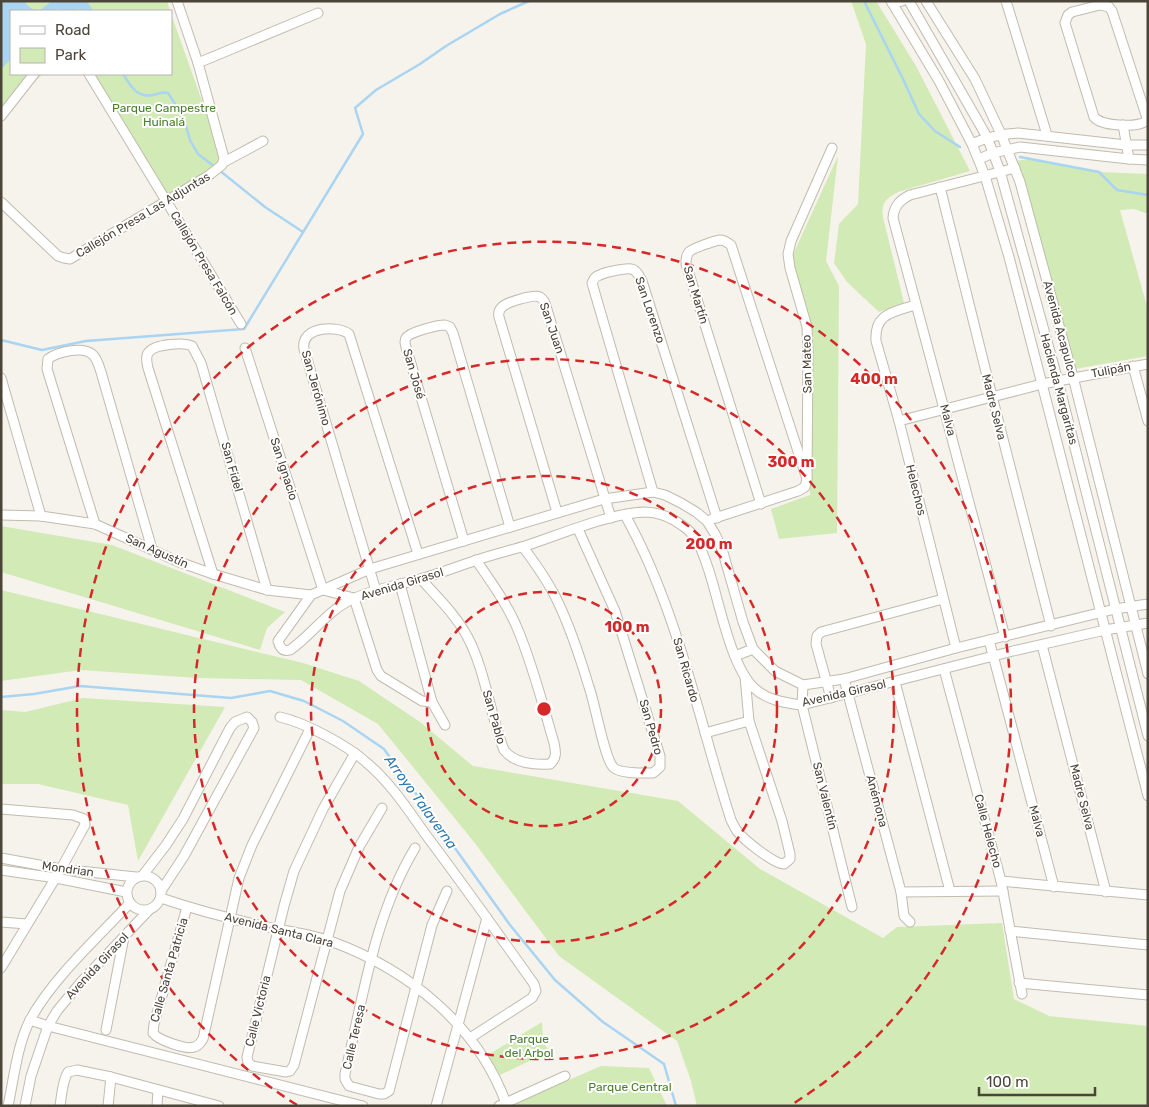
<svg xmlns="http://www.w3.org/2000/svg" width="1149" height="1107" font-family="Rubik,sans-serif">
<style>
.green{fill:#d2eab5}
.water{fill:#a9d4f2}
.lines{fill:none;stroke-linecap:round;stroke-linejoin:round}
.stream{stroke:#a9d4f2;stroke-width:2.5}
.minor-casing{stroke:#c2bbae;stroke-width:11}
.minor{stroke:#fff;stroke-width:9}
.ring{fill:none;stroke:#d62828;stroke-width:2.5;stroke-dasharray:9 6}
.labels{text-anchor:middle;stroke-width:4;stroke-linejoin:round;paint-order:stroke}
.park-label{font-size:12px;fill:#4a7f2a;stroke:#fff}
.street-label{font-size:12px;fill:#4b4439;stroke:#fff}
.water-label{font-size:14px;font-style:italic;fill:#2e7ab2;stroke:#fff}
.centre{fill:#d62828;stroke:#fff;stroke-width:2.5}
.ring-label{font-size:15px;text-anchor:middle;font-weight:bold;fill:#d62828;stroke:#fff;stroke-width:4;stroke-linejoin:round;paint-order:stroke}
</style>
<rect width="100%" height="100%" fill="#f6f3ec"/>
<g class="green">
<path d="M1,1h166l3,10h-159v63h32l-42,38z"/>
<path d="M851,1h25l40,65 54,105 -72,21c-12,7 -17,10 -15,25l21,86 -25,9 -32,-30 -13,-19 5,-39 19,-20 8,-160z"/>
<path d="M171,14l51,143 -4,8 -50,35 -74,-126h77z"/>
<path d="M838,156l-12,105 13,25 -2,247 -58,6 -8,-30 39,-14 -1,-169 -18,-67z"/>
<path d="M1031,159l68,13 49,2v40l-14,-5 -14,1 28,100v46l-73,13 -52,-192 -10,-16z"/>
<path d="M1,526l111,19 173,67 -18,16 -7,22 -259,-78z"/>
<path d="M1,590l302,73 56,18 61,41 53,44 205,35 82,68 123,69 14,-11 105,-4 12,76 35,17 99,10v80h-451l-6,-25 -14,-40 -118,-85 -85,-114 -96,-118 -77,-44 -104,-2 -116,-8 -80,11z"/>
<path d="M83,698l142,9 -87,154 -10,-56 -90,-21h-37v-74l24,2z"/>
<path d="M542,1022l1,21 7,8 -50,24 -12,-20z"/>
<path d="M601,1066l48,2 18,38h-150l1,-4z"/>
</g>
<path class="water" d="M1,1h24l1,3 6,5 8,1 12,-9h35l6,10h-10l-5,-2 -7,2 -14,-2 -5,2h-41v48l-10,10z"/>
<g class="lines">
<g class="stream">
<path d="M864,1l39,78 16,35 16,17 25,16"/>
<path d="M123,74c8,12 13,24 30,21 6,-1 8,-4 15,-2l15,23 7,24 8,14 17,13"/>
<path d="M1020,157l79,15 18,18 31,5"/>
<path d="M219,170l46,37 38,25"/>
<path d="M1,340l41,10 44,-9 158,-12 119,-195 -8,-26 21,-18 44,-26 26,-18 54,-32 29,-13"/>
<path d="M1,697l33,-3 46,-8 151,12 39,-7 34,10 39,20 41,28 126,176 45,55 48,42 61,42 12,42"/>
</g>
<g class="minor-casing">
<g id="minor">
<path d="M891,1l48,80 33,63 13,32 24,81 33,127 106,412"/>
<path d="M909,1l78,136 13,34 58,210 90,355"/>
<path d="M926,1l49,78 26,55 19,48 53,195 75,297"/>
<path d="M1006,1l41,134"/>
<path d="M892,3l10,-2"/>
<path d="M1100,5l9,2 3,4 35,107 -1,3c-9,7 -45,5 -52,-4l-29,-94 3,-8 4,-3z"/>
<path d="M198,63l120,-50"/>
<path d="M89,74l152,250"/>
<path d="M1,116l33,-42"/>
<path d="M1123,125l6,34"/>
<path d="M972,144c15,-7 29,-10 46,-11l108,12h22"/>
<path d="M979,159l14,-6 27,-6 109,12 19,1"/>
<path d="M224,162l39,-21"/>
<path d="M940,187l52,209 59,230"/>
<path d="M1,202l57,54 6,2 6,1 138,-83 14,-11 2,-7 -26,-95 -21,-62"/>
<path d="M915,305c-21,7 -41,8 -39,36l23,80 57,227"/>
<path d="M245,348l78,242 31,8 23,72 4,6 41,25 10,1"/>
<path d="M1133,366l15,55"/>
<path d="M1,378l40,138"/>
<path d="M899,421l143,-37 106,-20"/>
<path d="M653,492l-61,-209c2,-4 3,-7 8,-8 5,-3 26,-7 31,-6 6,1 8,7 11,12l75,237"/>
<path d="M761,504l-75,-240c0,-5 0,-8 3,-12 4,-4 25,-11 31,-12 5,0 8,3 11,5l76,234"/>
<path d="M557,512l-58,-195c-1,-4 0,-7 3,-10 5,-5 32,-13 38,-10 3,2 3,3 5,6l66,215"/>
<path d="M1,515l40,1 54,8 84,38 34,12 54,16 44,5"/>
<path d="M625,515c53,95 73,203 106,305 2,4 4,8 6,11 7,9 37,33 47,33l6,-5v-5l-8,-33 -33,-100 -4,-44"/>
<path d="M712,519l86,-28 7,-4 2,-8 1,-128 -1,-24 -17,-59 -2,-14 3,-13 41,-93"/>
<path d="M95,524l-48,-155 1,-10c9,-7 34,-13 44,-5 5,4 7,12 9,18l51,177"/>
<path d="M464,541l-58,-194c-1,-4 -2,-6 0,-9 3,-6 32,-13 39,-13l5,2 3,6 57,194"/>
<path d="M523,547c12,16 24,33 33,51 14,28 24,59 33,89 6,16 15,70 24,80 6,7 31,6 40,6l7,-6v-11l-45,-145 -37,-82"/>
<path d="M213,574l-65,-206c-1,-5 -3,-12 1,-16 6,-8 35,-10 43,-6l9,17 66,227"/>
<path d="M421,579c16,18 34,35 46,57 18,33 23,78 37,114 10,13 29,15 46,14 7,-6 6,-12 4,-21 -11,-38 -21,-77 -36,-113 -10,-25 -27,-48 -42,-70"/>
<path d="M400,584l32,118 13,23"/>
<path d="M376,591l-72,-242c-4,-23 34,-24 45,-15l69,220"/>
<path d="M1148,604l-33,5 -159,39 -112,31 -41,6 -28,-14 -22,-22 -10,-27 -21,-73 -7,-15 -8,-13 -11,-9 -15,-9 -16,-8 -12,-3 -49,7 -234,70 -59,26 -33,46c2,7 5,11 12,9 23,-16 38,-41 65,-52 20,-9 43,-13 65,-19 18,-5 36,-12 54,-18 17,-6 34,-10 51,-15 34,-11 85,-33 120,-34 14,0 27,6 38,14 14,9 20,27 25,42 11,32 22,96 45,119 13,13 32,16 49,18l211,-54 92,-21 43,-7"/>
<path d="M1005,637l-112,-419c1,-12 7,-18 17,-23l105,-27"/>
<path d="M989,640l65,247"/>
<path d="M1042,645l64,247"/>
<path d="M735,656l18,-7"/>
<path d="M944,669l57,212 21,113"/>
<path d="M844,679l57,213 3,24 6,6"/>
<path d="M895,682l55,209"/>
<path d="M803,685l-1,20 50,202"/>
<path d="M831,698l-15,-54 1,-8 4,-4 122,-33"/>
<path d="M280,717c26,6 67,28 87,46 25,21 43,50 62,76 36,48 70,96 105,145l2,7 -4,7 -62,40"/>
<path d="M705,733l44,-12"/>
<path d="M355,753l-32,56 -29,62 -10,35 -37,151 1,5 4,4 34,6 4,-1 4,-6 46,-174 19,-44 23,-39"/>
<path d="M1,809l72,6 11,4 1,6 -4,7 -20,37 -60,99"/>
<path d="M415,848c-41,68 -52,150 -70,226v5l4,7 30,8h5l5,-3 43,-166 15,-34"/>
<path d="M1,858l60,11 75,8"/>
<path d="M1,870l55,8 70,14"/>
<path d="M143,875l23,-30 17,-26 47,-91 5,-6 12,-5 5,5 2,6 -70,128 -23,35"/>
<circle cx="144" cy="893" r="17"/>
<path d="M1001,881l147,14"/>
<path d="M901,892l102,-1"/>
<path d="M161,898c35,12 70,21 106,29 20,4 43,7 63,14 78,28 149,85 177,165"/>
<path d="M187,907l-33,117 -1,9c5,7 33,17 41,14 5,-1 6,-4 9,-8l36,-161 13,-33 58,-116"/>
<path d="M1,922l26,2"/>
<path d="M1010,931l138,14"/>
<path d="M1019,983l129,12"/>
<path d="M30,1020l18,6 315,80"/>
<path d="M106,1030l18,-93"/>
<path d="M8,1106c6,-28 9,-60 22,-86 22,-41 68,-83 100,-117"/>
<path d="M25,1106l6,-30 17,-50 9,-15 24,-29 69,-73"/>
<path d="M60,1106c2,-12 2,-24 8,-34l9,-2 34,7 108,29"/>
<path d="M108,1106l3,-29"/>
<path d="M157,1106l1,-16"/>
<path d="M436,1106l51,-188"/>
<path d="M499,1106l66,-30"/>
</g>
</g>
<use href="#minor" class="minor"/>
</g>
<g class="ring">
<circle cx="544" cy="709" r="117"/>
<circle cx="544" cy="709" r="233"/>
<circle cx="544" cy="709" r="350"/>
<path d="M297 1105A467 467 0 1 1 791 1105"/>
</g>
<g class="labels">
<g class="park-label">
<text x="164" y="112">Parque Campestre<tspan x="164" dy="14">Huinalá</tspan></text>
<text x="529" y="1043">Parque<tspan x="529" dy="14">del Arbol</tspan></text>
<text x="630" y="1091">Parque Central</text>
</g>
<g class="street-label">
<text transform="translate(143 215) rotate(-31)" y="4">Callejón Presa Las Adjuntas</text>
<text transform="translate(204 263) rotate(59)" y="4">Callejón Presa Falcón</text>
<text transform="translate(696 295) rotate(73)" y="4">San Martín</text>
<text transform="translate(650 310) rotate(71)" y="4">San Lorenzo</text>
<text transform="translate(552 328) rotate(71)" y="4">San Juan</text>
<text transform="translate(1060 329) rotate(75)" y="4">Avenida Acapulco</text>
<text transform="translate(807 364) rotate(-91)" y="4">San Mateo</text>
<text transform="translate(1111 370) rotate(-11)" y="4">Tulipán</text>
<text transform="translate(414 374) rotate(74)" y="4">San José</text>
<text transform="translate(316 388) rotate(74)" y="4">San Jerónimo</text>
<text transform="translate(1059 389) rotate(75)" y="4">Hacienda Margaritas</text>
<text transform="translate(994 407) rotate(76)" y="4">Madre Selva</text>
<text transform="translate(948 420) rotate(75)" y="4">Malva</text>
<text transform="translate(232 467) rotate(74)" y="4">San Fidel</text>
<text transform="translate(284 469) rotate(72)" y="4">San Ignacio</text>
<text transform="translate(916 490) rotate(76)" y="4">Helechos</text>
<text transform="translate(157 551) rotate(24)" y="4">San Agustín</text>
<text transform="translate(402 584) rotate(-17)" y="4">Avenida Girasol</text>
<text transform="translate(686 670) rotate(74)" y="4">San Ricardo</text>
<text transform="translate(844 693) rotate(-13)" y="4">Avenida Girasol</text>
<text transform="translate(494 717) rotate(74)" y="4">San Pablo</text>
<text transform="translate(651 727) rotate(74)" y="4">San Pedro</text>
<text transform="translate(825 796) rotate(76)" y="4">San Valentín</text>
<text transform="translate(1082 797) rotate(76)" y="4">Madre Selva</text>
<text transform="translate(877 801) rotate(75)" y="4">Anémona</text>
<text transform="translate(1037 821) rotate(75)" y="4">Malva</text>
<text transform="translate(988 831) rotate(75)" y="4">Calle Helecho</text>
<text transform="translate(68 869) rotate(8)" y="4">Mondrian</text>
<text transform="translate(279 930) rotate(14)" y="4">Avenida Santa Clara</text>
<text transform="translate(97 966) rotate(-47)" y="4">Avenida Girasol</text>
<text transform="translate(169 970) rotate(-74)" y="4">Calle Santa Patricia</text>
<text transform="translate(258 1011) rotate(-76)" y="4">Calle Victoria</text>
<text transform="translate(354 1037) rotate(-77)" y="4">Calle Teresa</text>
</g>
<g class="water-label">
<text transform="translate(421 802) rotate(54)" y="5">Arroyo Talaverna</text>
</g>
</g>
<circle cx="544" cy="709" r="8" class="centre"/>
<g class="ring-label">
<text x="874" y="384">400 m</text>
<text x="791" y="467">300 m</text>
<text x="709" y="549">200 m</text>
<text x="627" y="632">100 m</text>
</g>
<rect width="1149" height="1107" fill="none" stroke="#4b4439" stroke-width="5"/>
<rect x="10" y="10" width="162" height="65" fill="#ffffff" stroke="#b7b4b0"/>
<rect x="20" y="26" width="25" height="8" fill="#ffffff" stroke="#b7b4b0"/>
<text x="55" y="35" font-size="15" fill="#4b4439">Road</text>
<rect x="20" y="48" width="25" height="15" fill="#d2eab5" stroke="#b7b4b0"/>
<text x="55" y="60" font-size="15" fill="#4b4439">Park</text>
<path d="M979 1087v8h116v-8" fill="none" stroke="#4b4439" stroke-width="2.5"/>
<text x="986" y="1087" font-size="15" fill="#4b4439" stroke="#ffffff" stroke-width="4" paint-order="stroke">100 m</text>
</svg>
